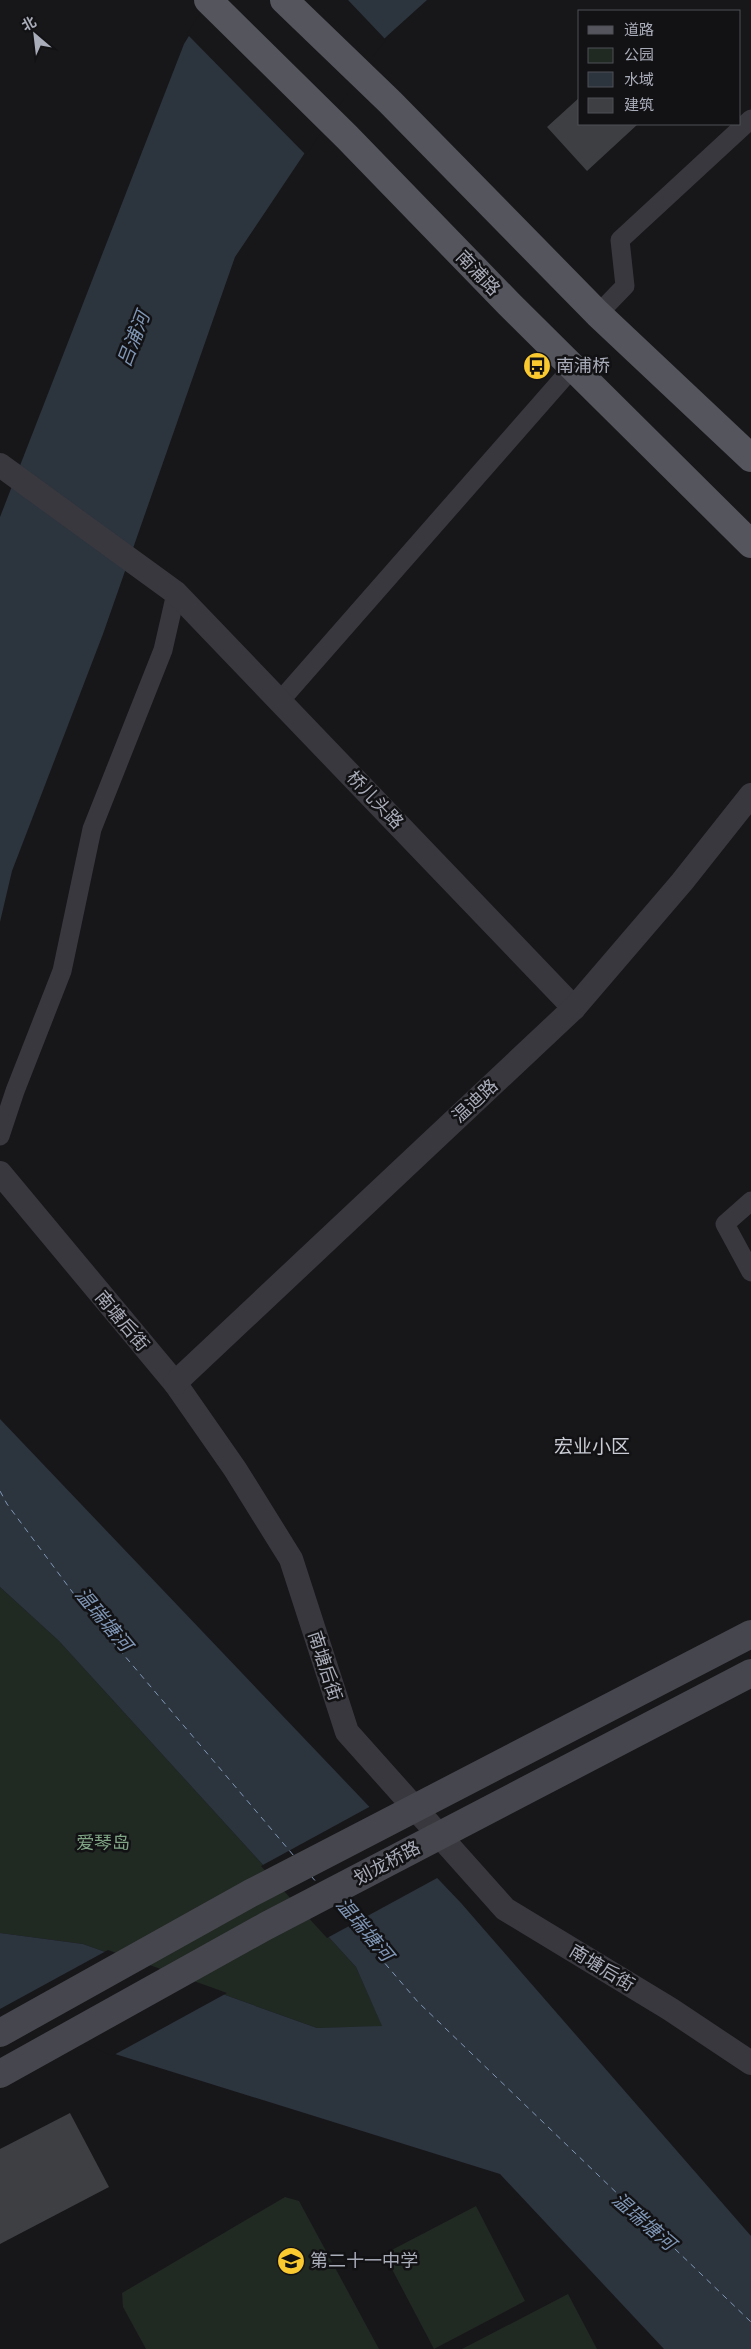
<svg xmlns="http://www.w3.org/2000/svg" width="751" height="2349" font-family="Rubik,'Noto Sans SC',sans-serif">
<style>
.green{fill:#212923}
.water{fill:#2c343e}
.pier{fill:#171719}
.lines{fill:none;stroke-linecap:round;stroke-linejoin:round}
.ferry{stroke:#7f96b6;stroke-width:1;stroke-dasharray:6 5;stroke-linecap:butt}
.building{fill:#3e3f43}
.minor{stroke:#38383e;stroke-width:19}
.tertiary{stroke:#38383e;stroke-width:24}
.primary{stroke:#54555d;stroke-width:28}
.secondary-bridge{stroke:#46474e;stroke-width:28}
.labels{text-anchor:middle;stroke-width:5;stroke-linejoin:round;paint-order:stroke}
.street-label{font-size:18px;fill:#a9acb9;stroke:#121214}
.poi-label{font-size:18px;fill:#a9acb9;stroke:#121214;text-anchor:start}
.park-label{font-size:18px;fill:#7fa585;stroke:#121214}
.water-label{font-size:19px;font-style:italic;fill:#7f96b6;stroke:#121214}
.neighbourhood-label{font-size:19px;fill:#caccd5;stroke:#121214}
</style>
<rect width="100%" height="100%" fill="#171719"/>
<g class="green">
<path d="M0,1587l59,54 297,326 27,60 -66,1 -234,-84 -83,-11z"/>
<path d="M285,2197l14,4 80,148h-233l-23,-42 -1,-14z"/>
<path d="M476,2206l49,95 -91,48 -50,-95z"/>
<path d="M568,2294l29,55h-135z"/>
</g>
<g class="water">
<path d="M211,0h216l-41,37 -15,17 -136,203 -132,377 -91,237 -12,51v-405l184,-473z"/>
<path d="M0,1419l461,484 290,333v113h-87l-164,-175 -385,-120 -41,-18 -74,-20v-83l83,11 234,84 65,-2 -26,-59 -297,-326 -59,-54z"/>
</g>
<g class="pier">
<path d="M208,0h140l38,40 -13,16 -67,99 -119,-121z"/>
<path d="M371,1806l68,71 -112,61 -66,-72z"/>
<path d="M108,1950l119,43 -115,63 -39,-18 -73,-20v-9z"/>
</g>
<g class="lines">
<g class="ferry">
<path d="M0,1491l7,13 78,105 209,247"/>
<path d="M311,1876l7,8"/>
<path d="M335,1905l83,97 333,320"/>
</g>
</g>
<g class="building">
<path d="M580,97v27h58l-51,47 -40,-44z"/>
<path d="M70,2113l39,74 -109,57v-95z"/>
</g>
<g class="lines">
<g class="minor">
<path d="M598,314l27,-28 -5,-46 131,-121"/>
<path d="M280,701l293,-334"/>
<path d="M0,1136l15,-45 47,-120 30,-142 71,-179 13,-57"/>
<path d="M751,1201l-26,23 26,48"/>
</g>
<g class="tertiary">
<path d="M0,465l176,128 398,415"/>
<path d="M0,1173l175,210 60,86 56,90 56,173 158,177 165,100 81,54"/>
<path d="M175,1383l399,-375 108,-126 69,-87"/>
</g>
<g class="primary">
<path d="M208,0l139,137 162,167 242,240"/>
<path d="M284,0l106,102 208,212 153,144"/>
</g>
<g class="secondary-bridge">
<path d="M0,2033l251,-140 500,-259"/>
<path d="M0,2074l266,-148 485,-253"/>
</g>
</g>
<defs>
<g id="bus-disc" transform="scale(1.4375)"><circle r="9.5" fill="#f9c92f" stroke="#121214"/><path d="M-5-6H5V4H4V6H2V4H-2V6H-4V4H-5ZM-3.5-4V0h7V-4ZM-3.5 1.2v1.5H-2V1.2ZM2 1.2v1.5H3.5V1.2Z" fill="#111"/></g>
<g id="school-disc" transform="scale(1.4375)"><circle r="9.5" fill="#f9c92f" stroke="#121214"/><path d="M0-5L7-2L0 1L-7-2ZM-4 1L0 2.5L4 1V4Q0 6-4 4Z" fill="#111"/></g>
</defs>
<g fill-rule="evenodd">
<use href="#bus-disc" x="537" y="366"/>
<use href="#school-disc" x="291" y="2261"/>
</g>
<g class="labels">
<g class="street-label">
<text transform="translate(478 273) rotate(46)" y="6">南浦路</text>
<text transform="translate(375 800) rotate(46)" y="6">桥儿头路</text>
<text transform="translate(475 1101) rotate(-43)" y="6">温迪路</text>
<text transform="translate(122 1321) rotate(50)" y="6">南塘后街</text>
<text transform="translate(325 1666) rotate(72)" y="6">南塘后街</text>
<text transform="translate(387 1863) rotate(-28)" y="6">划龙桥路</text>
<text transform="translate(602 1968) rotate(31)" y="6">南塘后街</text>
</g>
<g class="poi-label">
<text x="556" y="372">南浦桥</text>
<text x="310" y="2267">第二十一中学</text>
</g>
<g class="park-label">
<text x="103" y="1849">爱琴岛</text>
</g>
<g class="water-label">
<text transform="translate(133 339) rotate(-69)" y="7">吕浦河</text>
<text transform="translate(104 1619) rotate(50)" y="7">温瑞塘河</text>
<text transform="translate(365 1929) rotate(50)" y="7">温瑞塘河</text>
<text transform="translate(644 2221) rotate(41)" y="7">温瑞塘河</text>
</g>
<g class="neighbourhood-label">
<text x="592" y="1453">宏业小区</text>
</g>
</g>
<rect x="578" y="10" width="162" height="115" fill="#121214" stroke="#4e5056"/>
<rect x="588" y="26" width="25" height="8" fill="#54555d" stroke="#4e5056"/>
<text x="624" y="35" font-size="15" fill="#a9acb9">道路</text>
<rect x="588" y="48" width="25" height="15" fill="#212923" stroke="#4e5056"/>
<text x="624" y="60" font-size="15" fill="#a9acb9">公园</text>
<rect x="588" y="72" width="25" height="15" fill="#2c343e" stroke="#4e5056"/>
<text x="624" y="85" font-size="15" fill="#a9acb9">水域</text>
<rect x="588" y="98" width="25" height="15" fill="#3e3f43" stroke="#4e5056"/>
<text x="624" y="110" font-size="15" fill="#a9acb9">建筑</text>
<g transform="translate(35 35) rotate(332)" stroke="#121214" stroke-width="4" paint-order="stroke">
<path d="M0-4L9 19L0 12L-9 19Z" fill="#a9acb9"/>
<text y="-8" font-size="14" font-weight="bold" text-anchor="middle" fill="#a9acb9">北</text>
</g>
</svg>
